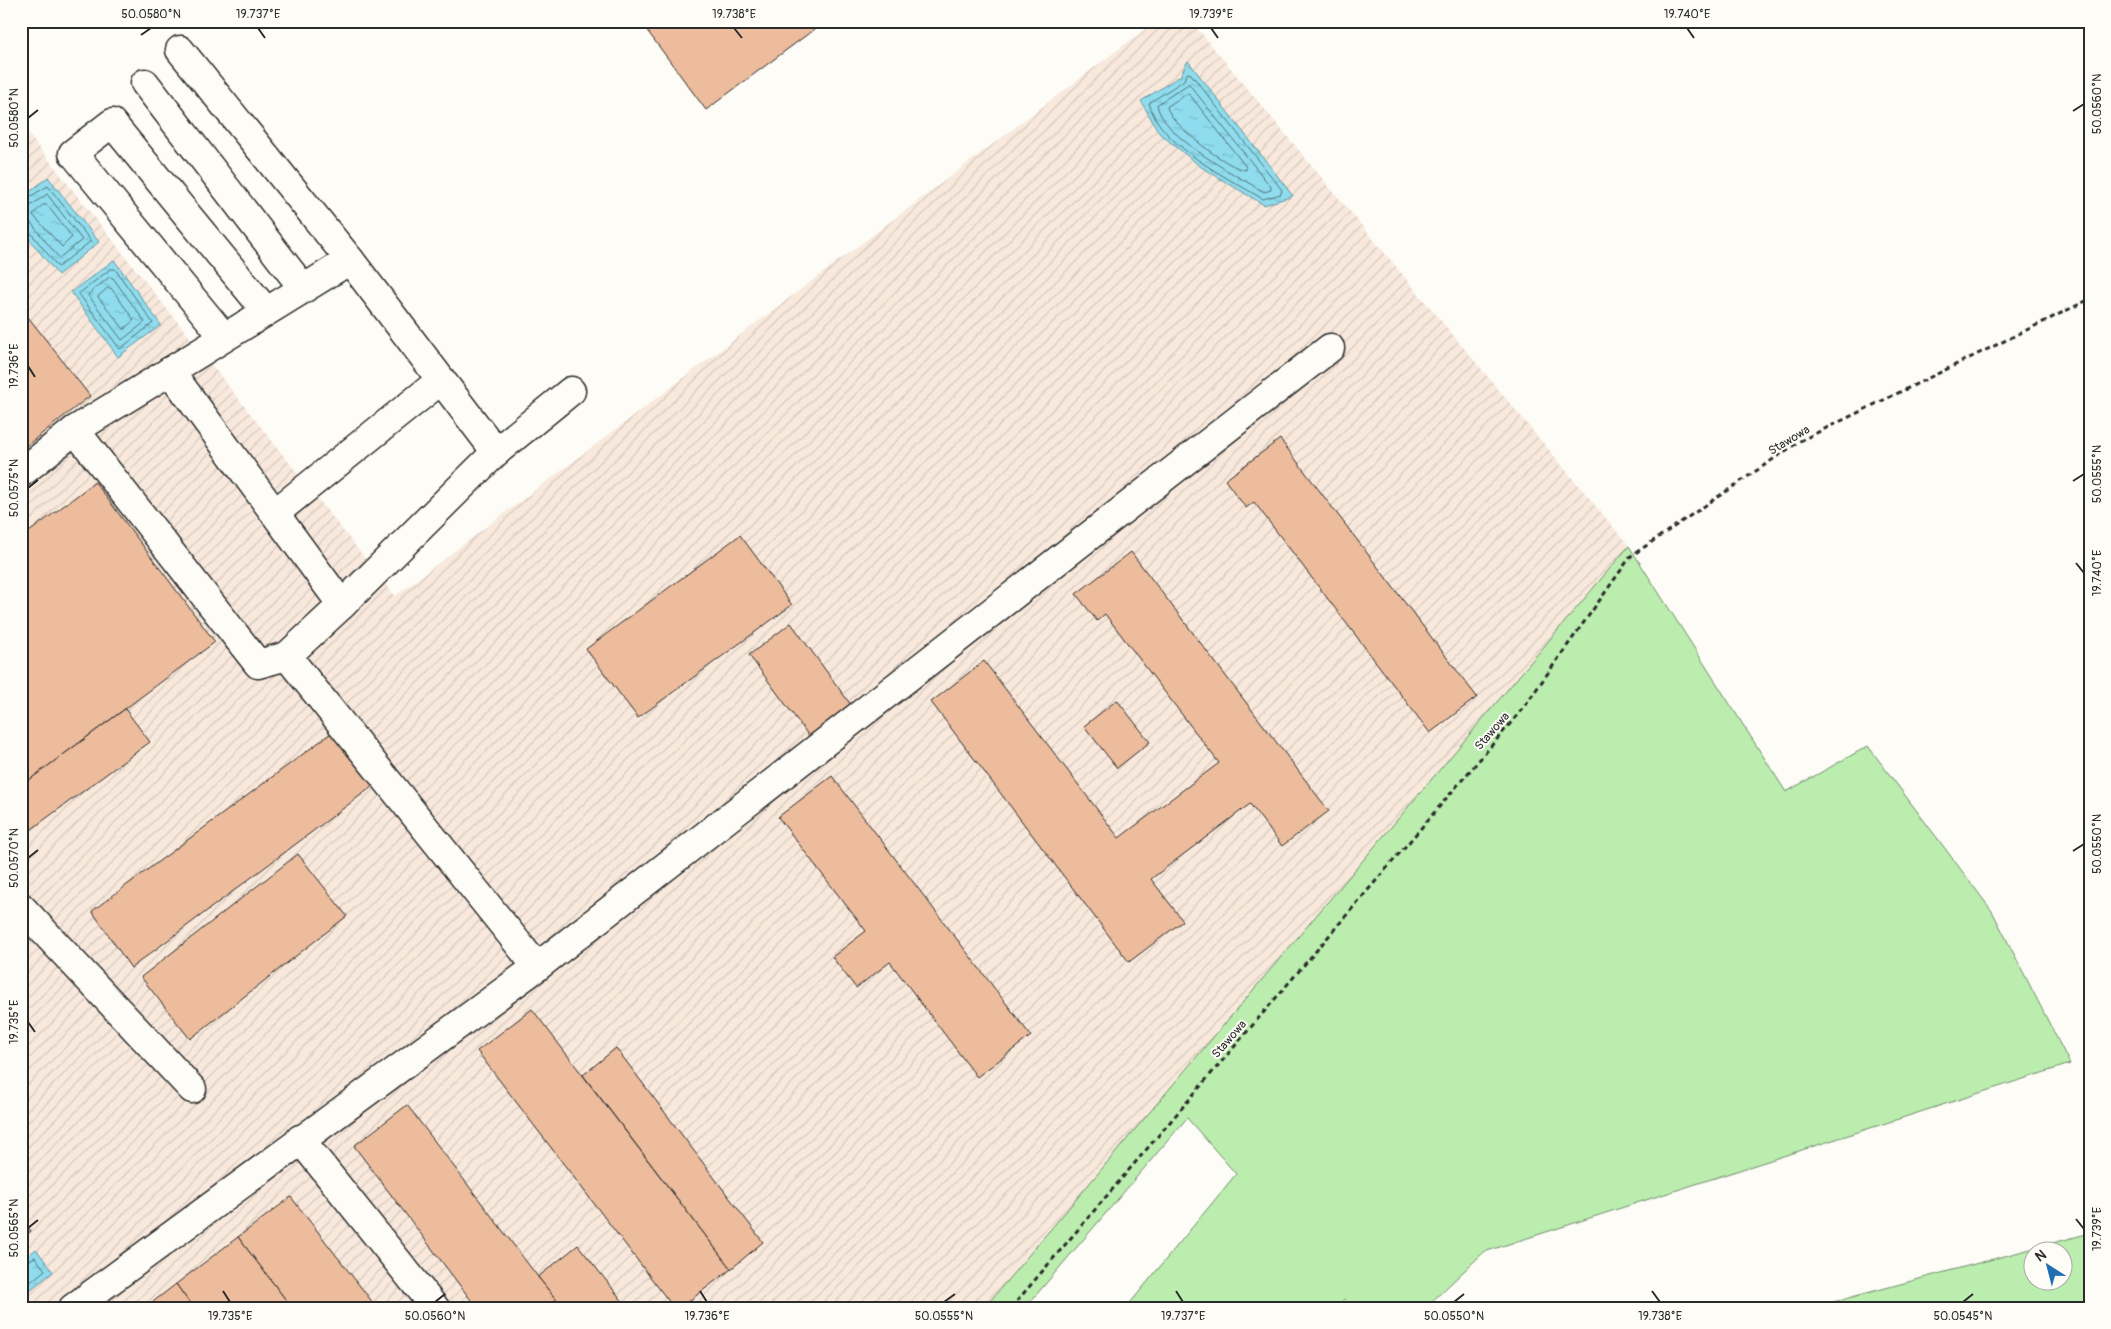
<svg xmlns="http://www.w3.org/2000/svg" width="2111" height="1329" font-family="Pangolin,sans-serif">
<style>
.industrial{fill:url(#industrial-furrows)}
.grass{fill:#baedae;stroke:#728c6c;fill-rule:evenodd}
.water{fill:url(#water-ripples);stroke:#66959f}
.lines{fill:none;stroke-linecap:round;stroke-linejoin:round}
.shore{stroke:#537279;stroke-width:1}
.building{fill:#ecbc9c;stroke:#2b2b2b}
.minor-casing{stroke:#2b2b2b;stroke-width:31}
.path{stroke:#2b2b2b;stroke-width:3;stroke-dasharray:5 4;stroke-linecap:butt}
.minor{stroke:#fdfcf7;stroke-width:28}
.ticks{fill:none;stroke:#2b2b2b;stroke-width:2}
.labels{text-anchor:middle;stroke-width:4;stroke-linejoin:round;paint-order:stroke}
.street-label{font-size:12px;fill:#2b2b2b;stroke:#fdfcf7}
.neatline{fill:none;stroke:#2b2b2b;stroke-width:2}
.ticks-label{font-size:12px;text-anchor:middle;fill:#2b2b2b}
</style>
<defs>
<pattern id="industrial-furrows" width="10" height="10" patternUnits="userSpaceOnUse" patternTransform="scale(1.25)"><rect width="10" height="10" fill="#f8e9dc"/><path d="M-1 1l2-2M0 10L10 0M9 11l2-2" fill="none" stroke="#d5c8bd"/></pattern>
<pattern id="water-ripples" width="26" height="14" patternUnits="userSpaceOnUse" patternTransform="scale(1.25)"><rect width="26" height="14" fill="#8edced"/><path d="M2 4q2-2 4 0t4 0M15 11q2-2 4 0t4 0" fill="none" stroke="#7bbdcb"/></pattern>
</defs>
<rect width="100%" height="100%" fill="#fdfcf7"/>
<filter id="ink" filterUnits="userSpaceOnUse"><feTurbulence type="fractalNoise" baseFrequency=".02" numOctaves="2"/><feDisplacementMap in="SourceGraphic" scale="10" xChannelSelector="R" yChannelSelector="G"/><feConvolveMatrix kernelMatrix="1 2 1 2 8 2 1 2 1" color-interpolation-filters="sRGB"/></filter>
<g filter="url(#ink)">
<path class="industrial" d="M1156,21h35l438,525 -645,762h-963v-1183l374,471z"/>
<g class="grass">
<path d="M1629,546l157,246 82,-46 124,165 78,153 -586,188 -59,56h-73l-8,-9 -8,9h-210l110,-134 -49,-56 -162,190h-41z"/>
<path d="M2090,1233v75h-279zM2034,1252h30v30h-30z"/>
</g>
<g class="water">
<path d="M1188,61l105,135 -29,9 -63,-38 -42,-34 -18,-32 39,-25z"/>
<path d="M48,177l51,65 -41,33 -37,-46v-30z"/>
<path d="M114,260l47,65 -43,32 -47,-65z"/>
<path d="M36,1249l17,23 -32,25v-36z"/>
</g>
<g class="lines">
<g class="shore">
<path d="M1188,73l3,1 91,116 -1,4 -18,5c-35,-21 -104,-54 -114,-96l34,-22z"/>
<path d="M1189,84l82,103v3l-7,2c-28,-17 -101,-54 -107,-87z"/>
<path d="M1187,94l3,1 56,72v3c-18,-1 -76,-46 -79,-63z"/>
<path d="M21,202l27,-16 43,55 -33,26 -31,-39 -6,-2"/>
<path d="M43,205h4l25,32 -10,10 -29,-32z"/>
<path d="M21,209l8,-2 18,-13 35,46 -23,18 -28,-35 -10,-3"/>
<path d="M111,269h4l38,54 -33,26 -41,-55z"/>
<path d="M110,277l3,1 32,44 -23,18 -34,-45z"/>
<path d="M108,288h3l23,32 -10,9 -26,-32z"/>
<path d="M21,1265l14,-8 10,13 -24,20"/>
</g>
</g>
<g class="building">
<path d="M640,21h184v1l-118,88z"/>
<path d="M21,308l69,88 -69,54z"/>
<path d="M1280,439l197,258 -47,36 -176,-231 -8,6 -21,-28z"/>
<path d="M95,482l120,160 -194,144v-248z"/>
<path d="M740,535l52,70 -154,113 -52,-69z"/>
<path d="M1131,552l198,259 -47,35 -32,-42 -99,75 32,42 -54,41 -198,-260 53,-41 135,177 100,-75 -114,-149 -8,7 -21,-27z"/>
<path d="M791,623l60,82 -42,31 -60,-81z"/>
<path d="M1117,700l33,42 -33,26 -33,-42z"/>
<path d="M125,709l25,33 -129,95v-51z"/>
<path d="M338,728l39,55 -246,185 -39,-57z"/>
<path d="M832,776l199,260 -54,41 -87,-115 -34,26 -24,-31 34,-26 -88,-114z"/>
<path d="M298,854l49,62 -157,123 -49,-62z"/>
<path d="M532,1009l199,260 -51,39h-6l-197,-257z"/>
<path d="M616,1048l147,194 -32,27 -148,-194z"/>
<path d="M407,1105l131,172 25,31h-86l-123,-162z"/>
<path d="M291,1197l86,111h-85l-54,-71z"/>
<path d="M21,1217l10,14 -10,7z"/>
<path d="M238,1237l54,71h-99l-17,-24z"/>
<path d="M578,1245l50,63h-65l-25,-31z"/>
<path d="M176,1284l17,24h-48z"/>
</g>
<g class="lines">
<g class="minor-casing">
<g id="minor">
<path d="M180,50l170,210"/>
<path d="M145,83l158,205"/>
<path d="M224,337l-151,-184 39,-30 154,188"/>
<path d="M170,371l172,234 -55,51"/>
<path d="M75,430l183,234 29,-8 250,311"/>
<path d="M21,473l54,-43 275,-170 146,192 75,-61"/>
<path d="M275,513l166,-133"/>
<path d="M342,605l154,-153"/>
<path d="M21,907l171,182"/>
<path d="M300,1139l135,169"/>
<path d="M73,1308l464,-341 793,-619"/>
</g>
</g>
<path class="path" d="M1011,1308l510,-597 110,-155 169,-115 290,-142"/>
<use href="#minor" class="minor"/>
</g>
</g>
<path class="ticks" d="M258,28l7,10M734,28l8,10M1211,28l7,10M1687,28l7,10M141,35l10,-7M2073,111l11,-7M28,118l10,-8M28,366l7,11M2073,481l11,-7M28,488l10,-8M2076,563l8,10M2073,851l11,-7M28,858l10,-8M28,1022l7,10M2076,1219l8,10M28,1228l10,-8M223,1291l7,11M700,1291l7,11M1176,1291l7,11M1652,1291l8,11M435,1302l10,-8M944,1302l11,-8M1454,1302l10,-8M1963,1302l10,-8"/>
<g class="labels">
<g class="street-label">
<text transform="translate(1789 440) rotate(-31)" y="4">Stawowa</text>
<text transform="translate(1492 731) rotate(-49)" y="4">Stawowa</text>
<text transform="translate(1229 1039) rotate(-49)" y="4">Stawowa</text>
</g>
</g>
<rect width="2111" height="1329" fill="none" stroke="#fdfcf7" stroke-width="55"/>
<g transform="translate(2048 1266) rotate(324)"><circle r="24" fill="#fdfcf7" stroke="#a9a8a5"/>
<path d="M0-4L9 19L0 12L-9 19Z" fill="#1f6fb2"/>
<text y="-8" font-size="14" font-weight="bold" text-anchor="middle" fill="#2b2b2b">N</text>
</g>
<rect x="28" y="28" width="2056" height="1274" class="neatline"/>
<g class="ticks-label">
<text x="151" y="18">50.0580°N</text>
<text x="258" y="18">19.737°E</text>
<text x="734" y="18">19.738°E</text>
<text x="1211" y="18">19.739°E</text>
<text x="1687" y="18">19.740°E</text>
<text transform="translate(2097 104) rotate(-90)" y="4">50.0560°N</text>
<text transform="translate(14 118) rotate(-90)" y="4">50.0580°N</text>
<text transform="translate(14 366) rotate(-90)" y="4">19.736°E</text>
<text transform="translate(2097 474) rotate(-90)" y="4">50.0555°N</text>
<text transform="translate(14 488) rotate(-90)" y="4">50.0575°N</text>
<text transform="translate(2097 573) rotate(-90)" y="4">19.740°E</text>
<text transform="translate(2097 844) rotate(-90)" y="4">50.0550°N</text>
<text transform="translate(14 858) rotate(-90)" y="4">50.0570°N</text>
<text transform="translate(14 1022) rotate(-90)" y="4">19.735°E</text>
<text transform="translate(14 1228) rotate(-90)" y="4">50.0565°N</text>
<text transform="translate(2097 1229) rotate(-90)" y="4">19.739°E</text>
<text x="230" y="1320">19.735°E</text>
<text x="435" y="1320">50.0560°N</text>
<text x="707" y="1320">19.736°E</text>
<text x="944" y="1320">50.0555°N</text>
<text x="1183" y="1320">19.737°E</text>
<text x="1454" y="1320">50.0550°N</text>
<text x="1660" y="1320">19.738°E</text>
<text x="1963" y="1320">50.0545°N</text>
</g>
</svg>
